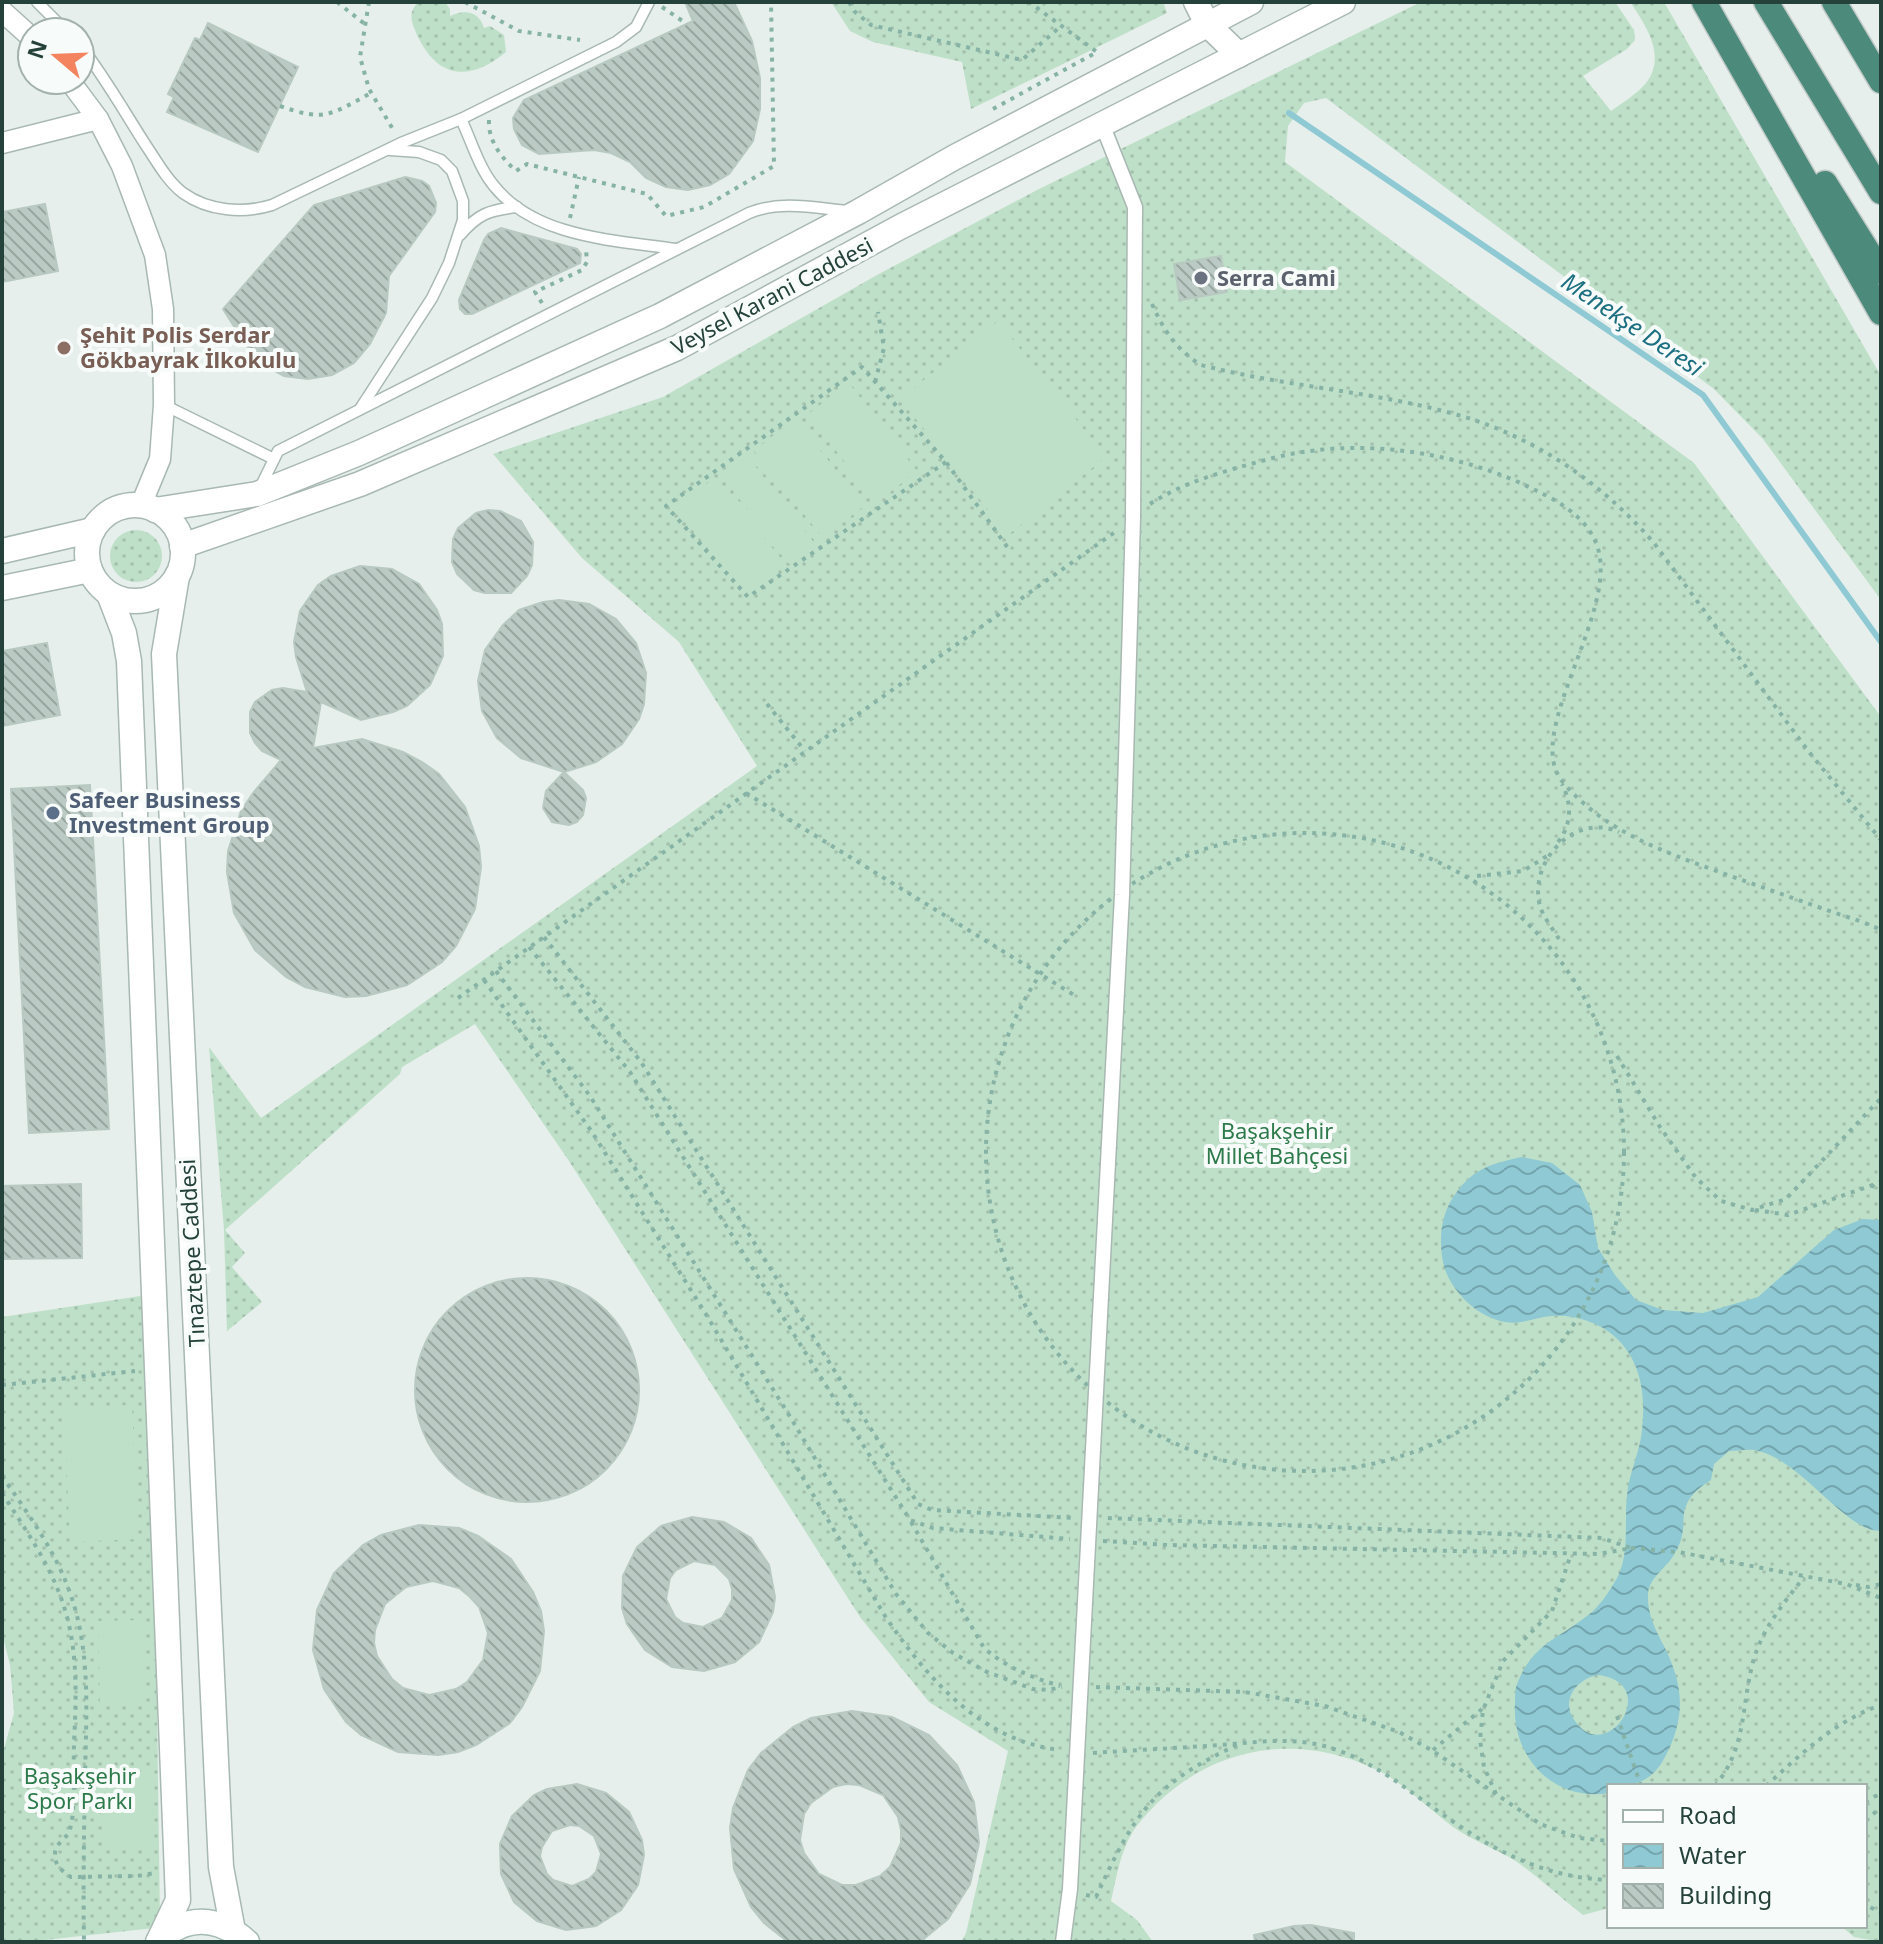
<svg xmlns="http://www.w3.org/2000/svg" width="1883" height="1944" font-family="'Noto Sans',sans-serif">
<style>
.grass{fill:url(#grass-dots)}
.garden{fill:#bfe0c8}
.water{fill:url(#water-waves);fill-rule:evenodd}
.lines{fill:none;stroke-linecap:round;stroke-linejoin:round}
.stream{stroke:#8ec9d4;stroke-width:6}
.building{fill:url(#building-back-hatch);stroke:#b8c9c2;stroke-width:2;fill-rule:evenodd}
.service-casing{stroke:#a8b8b2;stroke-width:13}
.pedestrian-casing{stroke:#a8b8b2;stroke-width:17}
.minor-casing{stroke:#a8b8b2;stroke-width:23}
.tertiary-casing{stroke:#a8b8b2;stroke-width:27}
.secondary-casing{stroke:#a4bbb3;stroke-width:27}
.trunk-casing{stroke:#c2cac8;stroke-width:27}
.path{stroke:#86b3a5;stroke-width:4;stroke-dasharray:4 6;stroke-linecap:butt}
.service{stroke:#fff;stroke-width:10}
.pedestrian{stroke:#fff;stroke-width:14}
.minor{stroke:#fff;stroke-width:20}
.tertiary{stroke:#fff;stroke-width:24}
.secondary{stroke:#fff;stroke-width:24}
.trunk{stroke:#4c8a7c;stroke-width:24}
.worship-dot{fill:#6b7280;stroke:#f7fbf9;stroke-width:3}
.education-dot{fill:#8d6e63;stroke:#f7fbf9;stroke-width:3}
.service-dot{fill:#5c6f8a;stroke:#f7fbf9;stroke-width:3}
.labels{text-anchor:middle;stroke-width:8;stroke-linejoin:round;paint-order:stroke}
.worship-label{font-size:22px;font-weight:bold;fill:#5b616d;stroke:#f7fbf9;text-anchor:start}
.street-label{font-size:22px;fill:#24423a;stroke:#f7fbf9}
.education-label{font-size:22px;font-weight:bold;fill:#785e54;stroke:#f7fbf9;text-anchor:start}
.service-label{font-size:22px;font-weight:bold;fill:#4e5e75;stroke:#f7fbf9;text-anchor:start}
.park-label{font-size:22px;fill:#2d7a4b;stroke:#f7fbf9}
.water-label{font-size:24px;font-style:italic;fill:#1c6f80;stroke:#f7fbf9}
</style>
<defs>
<pattern id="grass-dots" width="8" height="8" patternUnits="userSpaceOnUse" patternTransform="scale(2)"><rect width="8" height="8" fill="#bfe0c8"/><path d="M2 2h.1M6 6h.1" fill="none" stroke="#a4c1ad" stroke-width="1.8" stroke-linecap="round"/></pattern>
<pattern id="water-waves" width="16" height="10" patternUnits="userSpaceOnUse" patternTransform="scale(2)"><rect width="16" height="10" fill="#8ec9d4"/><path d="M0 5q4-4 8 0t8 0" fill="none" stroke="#74a5ad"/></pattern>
<pattern id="building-back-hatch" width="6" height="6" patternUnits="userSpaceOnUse" patternTransform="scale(2)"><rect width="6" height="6" fill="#bbcac4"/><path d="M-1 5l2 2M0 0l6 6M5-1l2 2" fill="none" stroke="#98a6a0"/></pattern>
</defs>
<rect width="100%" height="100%" fill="#e6efeb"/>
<g class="grass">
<path d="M418,2h27l5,7v7c15,-7 29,-5 34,12l6,-2 14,9 2,17c-35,29 -67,28 -88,-15 -6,-14 -11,-23 0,-35z"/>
<path d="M831,2h332l4,11 -196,96 -9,-47 -89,-20 -23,-11z"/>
<path d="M1421,2h194l19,28 1,10 -8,9 -44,27 28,35c11,-8 26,-17 35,-28 21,-26 0,-58 -16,-81h34l217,374v224l-118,-161 -49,-50 -388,-291 -22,5 -16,23 -3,36 409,301 187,254v1225l-27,-5 -13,-11h24v-140h-256v122l-26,7c-22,-17 -43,-37 -66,-53 -20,-13 -44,-21 -64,-35 -23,-17 -53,-47 -78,-58 -85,-40 -175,-20 -235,53 -18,20 -23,53 -29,79l26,19 16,22h-192l5,-9 42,-182 -79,-49 -69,-85 -291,-456 -94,-137 -73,43 -2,7 -175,156 20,23 -13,14 30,35 -35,29 -3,-101 -15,-183 52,71 496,-352 -78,-124 -97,-84 -89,-104 170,-57 214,-122 160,-85z"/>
<circle cx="136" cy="556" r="26"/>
<path d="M147,1295l5,59 8,566 -6,8 -127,14h-25v-186l12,-43 -4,-48 -8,-32v-316z"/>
</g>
<g class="garden">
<path d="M998,321l108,136 -98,78 -108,-136z"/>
<path d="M849,383l68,88 -41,32 -68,-89z"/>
<path d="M795,418l69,88 -41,32 -69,-87z"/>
<path d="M747,455l68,89 -26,20 -68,-89z"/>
<path d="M715,477l69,85 -39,32 -69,-85z"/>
<path d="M132,1405l6,134 -68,3 -6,-134z"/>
<path d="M143,1620l2,83 -45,2 -2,-84z"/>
<path d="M150,1771l2,77 -49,1 -2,-77z"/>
</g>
<path class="water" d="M1522,1157l30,6 28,22 12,27 6,36 17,27 21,25 27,10 40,3 55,-16 76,-67 29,-11 18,1v311c-36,1 -81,-74 -127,-81 -8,-1 -17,1 -25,1l-15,13 -3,16c-43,27 -17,42 -36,73 -7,14 -26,24 -27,41 -1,19 7,35 16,52 20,40 22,71 1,111 -13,25 -30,29 -56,29v7c-55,9 -97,-35 -94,-89 0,-5 0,-12 1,-17 16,-45 44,-48 76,-75 9,-8 19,-23 25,-34 13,-24 7,-57 10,-83 2,-22 13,-43 15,-65 4,-37 -1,-74 -33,-98 -14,-11 -39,-18 -57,-16 -16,1 -31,9 -47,6 -30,-5 -60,-36 -63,-66 -3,-23 0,-44 14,-63 18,-25 37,-30 66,-36zM1598,1675c65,8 9,92 -23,46 -15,-20 1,-42 23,-46z"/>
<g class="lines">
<path class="stream" d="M1289,113l414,282 178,247"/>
</g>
<g class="building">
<path d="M685,2h49l18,39 8,37v31l-7,32 -24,33 -19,11 -22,5 -22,-3 -20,-9 -16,-16 -19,-9 -17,-3 -55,4 -17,-9 -8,-16 -1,-11 11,-18 169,-79z"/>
<path d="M208,23l90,44 -40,85 -91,-40 7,-15 -6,-3 27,-56 5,2z"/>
<path d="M405,177l17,4 7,5 7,17 -1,9 -46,64 -3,37 -16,31 -16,19 -22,12 -24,4 -24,-3 -22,-12 -16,-19 -23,-36 91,-104z"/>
<path d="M45,204l13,67 -56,11v-70z"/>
<path d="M501,228l76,21 4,5 -1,9 -108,51h-7l-5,-5 -1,-9 25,-60 4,-6z"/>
<path d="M1221,256l6,36 -47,8 -6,-36z"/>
<path d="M488,510l12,1 21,10 12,21 -1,23 -5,11 -16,17h-26l-11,-3 -17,-16 -5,-12 1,-23 5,-11 18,-15z"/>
<path d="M360,566l32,3 27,15 18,26 5,14 1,32 -13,29 -23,21 -14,6 -32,8 -40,-18 -8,46 49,-9 41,13 19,10 17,12 26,33 14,39 2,21 -6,42 -19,37 -14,16 -35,23 -41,11 -21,1 -40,-10 -19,-10 -31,-27 -21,-37 -7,-41 1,-21 13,-40 12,-18 28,-33 -19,-9 -7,-8 -5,-10v-21l5,-10 17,-12 11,-2 24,4 -11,-35 -2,-15 6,-31 18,-26 13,-9z"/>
<path d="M559,600l30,4 27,15 20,24 10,30 -2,31 -5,15 -17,25 -26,18 -32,10 19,18 3,8 -3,17 -6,7 -8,3 -17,-3 -9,-14 3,-17 18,-19 -43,-14 -24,-20 -15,-27 -4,-30 7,-31 18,-25 16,-15 24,-8z"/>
<path d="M47,643l13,72 -58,11v-75z"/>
<path d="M90,785l19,344 -80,4 -18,-344z"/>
<path d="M81,1184l1,74 -80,1v-73z"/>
<circle cx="527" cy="1390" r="112"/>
<path d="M692,1517l32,5 27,16 18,27 6,32 -2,15 -14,30 -24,20 -31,9 -32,-4 -27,-17 -18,-26 -5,-16 1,-32 14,-29 24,-21zM694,1561l21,4 14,14 3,10v11l-10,18 -19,9 -20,-4 -8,-6 -9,-18 4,-21 6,-8z"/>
<path d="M419,1525l40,3 19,8 33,23 22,33 8,19 3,20 -4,40 -18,36 -12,16 -34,22 -18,7 -20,3 -40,-3 -37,-17 -15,-13 -22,-33 -11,-39 4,-40 17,-37 29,-28 18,-10zM433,1581l26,7 11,9 9,10 9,26 -5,27 -16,22 -11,7 -27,6 -26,-7 -11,-9 -15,-23 -3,-13 1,-13 10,-26 21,-17z"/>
<path d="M852,1711l40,6 37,18 28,30 17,37 5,41 -9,41 -22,35 -28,23h-132l-24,-19 -13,-16 -17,-38 -4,-41 3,-20 15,-38 13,-17 32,-26 18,-9zM846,1784l13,1 24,10 15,22 3,13v13l-11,24 -10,9 -24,9h-14l-23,-11 -15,-21 -4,-13 4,-26 7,-11 22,-16z"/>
<path d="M577,1784l29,9 23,19 13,28 2,15 -6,30 -17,25 -25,16 -30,4 -29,-9 -23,-19 -13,-28 -1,-30 12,-28 22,-21 13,-6zM570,1825l9,1 15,10 7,18 -5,18 -7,7 -17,7 -19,-6 -6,-6 -7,-18 2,-9 10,-16z"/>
<path d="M1311,1925l43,8v9h-99l-1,-7 40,-9z"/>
</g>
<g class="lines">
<g class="service-casing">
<g id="service">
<path d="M37,2l30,30"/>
<path d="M80,45c24,31 44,66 65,99 11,16 22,37 38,49 25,18 60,21 89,12l129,-62 60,-24 155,-77 20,-15 13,-25"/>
<path d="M461,119c10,21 18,49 33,67 42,52 120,54 182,63"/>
<path d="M460,235c18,-21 29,-25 57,-28"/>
<path d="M164,405l110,54"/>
<path d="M360,409l72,-111 17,-35 14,-43v-19l-11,-30 -11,-11 -22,-8 -29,-2"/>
<path d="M259,490l19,-39 471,-238c32,-13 66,-5 99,-2"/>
</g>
</g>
<g class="pedestrian-casing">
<path id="pedestrian" d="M1063,1942l7,-53 52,-994 11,-376 2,-312 -33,-83"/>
</g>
<g class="minor-casing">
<g id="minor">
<path d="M2,11l30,27"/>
<path d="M69,80l29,39 24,47 33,89 8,54 1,96 -4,54 -19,46"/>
<path d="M2,143l96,-24"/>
</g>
</g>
<g class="tertiary-casing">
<g id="tertiary">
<path d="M1196,2l11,22 32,31"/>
<circle cx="135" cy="553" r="48"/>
<path d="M155,510l102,-16 102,-41 301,-137 198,-104 97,-55 296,-155"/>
<path d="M182,546l178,-62 317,-136 223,-121 443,-225"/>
<path d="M2,551l91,-21"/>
<path d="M177,576l-13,78 57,1213 12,64"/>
<path d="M2,588l88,-18"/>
<path d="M109,594l15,39 5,28 49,1239 -19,40"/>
</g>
</g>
<g class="secondary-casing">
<path id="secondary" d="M158,1942c27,-28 61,-26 89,0"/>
</g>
<g class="trunk-casing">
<g id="trunk">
<path d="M1704,2l177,311"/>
<path d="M1766,2l115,190"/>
<path d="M1834,2l47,79"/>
<path d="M1825,183l56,89"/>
</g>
</g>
<g class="path">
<path d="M337,2l29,23"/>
<path d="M369,2l-9,55 9,32 25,42"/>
<path d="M465,2l54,29 61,9"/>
<path d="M849,2l5,9 17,14 151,35 39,-34"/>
<path d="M662,7l25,17"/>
<path d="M280,106c45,16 50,9 91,-13"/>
<path d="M993,109l104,-57 -68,-50"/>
<path d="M489,120c-1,21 12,37 27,51l11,-7 120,30 19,22 38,-9 70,-41 -3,-164"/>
<path d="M570,218l9,-41"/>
<path d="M542,303l-7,-11 47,-22 5,-8 -1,-12"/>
<path d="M1152,304c12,27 24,45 49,61 85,22 173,26 257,50 77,22 144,68 196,128l155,209 72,88"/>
<path d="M875,382l9,-34 -6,-36"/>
<path d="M946,462l-198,135 -82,-91 196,-139 84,95 62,86"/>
<path d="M1150,504c26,-17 53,-26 83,-35 25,-7 51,-15 77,-18 73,-10 157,5 223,38 24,11 53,28 63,54 27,65 -74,188 -34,238 41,50 100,70 160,92 34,12 68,24 102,36 19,7 39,12 57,21"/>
<path d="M767,704l38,47"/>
<path d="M746,793l328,202"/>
<circle cx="1305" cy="1152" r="319"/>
<path d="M1558,842c14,-18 14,-38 4,-58"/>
<path d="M1477,876l46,-5 24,-15"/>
<path d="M544,937l97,125 277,442 14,6 142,8"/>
<path d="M1559,939c-6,-10 -16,-22 -19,-33 -12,-45 35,-94 79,-74"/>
<path d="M529,947l101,125 280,448 23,8 137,11"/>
<path d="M496,971l94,125 199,319 107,179 32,39 25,20 34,19 46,17 15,1 14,-3"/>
<path d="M484,980l108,152 115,184 178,300c42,62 96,125 175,134"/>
<path d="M458,998l657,-466"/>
<path d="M1617,1056l43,71 36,51 25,23 31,9 34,-11 95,-101"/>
<path d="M1871,1185l10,6"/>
<path d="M1755,1210l33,5 93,-33"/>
<path d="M2,1385l133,-14"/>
<path d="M2,1476c24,35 50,70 65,109 25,62 19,128 18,193 -1,55 -2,109 -1,164"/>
<path d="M2,1493c25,39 53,78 65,124 11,41 9,84 7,127 -1,21 2,67 -4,85 -2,10 -15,13 -15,25 -1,11 8,18 16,23l66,-1 18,-3"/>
<path d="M911,1522l73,126c23,20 47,29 76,38"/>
<path d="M1103,1541l66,4 430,9 32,-6 -29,-10 -495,-20"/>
<path d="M1631,1548l47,4 168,32 35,14"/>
<path d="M1856,1585l12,2 13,-3"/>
<path d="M1096,1687l149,5 80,14 74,26 34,19 107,73 39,14 30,3"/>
<path d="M1617,1716l24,70"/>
<path d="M1433,1750l49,-41"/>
<path d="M1093,1753c42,-3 85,-5 127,-8 39,-3 76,-9 114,4 43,14 77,44 114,69 49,35 100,60 161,62"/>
<path d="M1715,1786c32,-39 26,-79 38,-124 9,-33 30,-58 51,-85"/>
<path d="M1766,1786c35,-32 69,-65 115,-81"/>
<path d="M1496,1794l-12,-27 -4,-27 3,-30 20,-49 49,-50 19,-57"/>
<path d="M1865,1802l16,-9"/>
<path d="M1865,1820l16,-12"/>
<path d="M1086,1895l10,2c39,-85 57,-113 143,-153"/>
<path d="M1865,1899l5,8 11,6"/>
</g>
<use href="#service" class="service"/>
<use href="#pedestrian" class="pedestrian"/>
<use href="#minor" class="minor"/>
<use href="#tertiary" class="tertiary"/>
<use href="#secondary" class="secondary"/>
<use href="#trunk" class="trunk"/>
</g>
<circle class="worship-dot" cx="1201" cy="278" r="8"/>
<circle class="education-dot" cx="64" cy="348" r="8"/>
<circle class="service-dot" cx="53" cy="813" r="8"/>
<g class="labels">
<g class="worship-label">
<text x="1217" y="286">Serra Cami</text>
</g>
<g class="street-label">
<text transform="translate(772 296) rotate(-28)" y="8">Veysel Karani Caddesi</text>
<text transform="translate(192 1253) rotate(-93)" y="8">Tınaztepe Caddesi</text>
</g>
<g class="education-label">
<text x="80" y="343">Şehit Polis Serdar<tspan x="80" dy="25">Gökbayrak İlkokulu</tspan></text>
</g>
<g class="service-label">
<text x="69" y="808">Safeer Business<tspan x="69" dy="25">Investment Group</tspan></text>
</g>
<g class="park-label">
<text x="1277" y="1139">Başakşehir<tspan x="1277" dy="25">Millet Bahçesi</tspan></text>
<text x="80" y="1784">Başakşehir<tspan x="80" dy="25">Spor Parkı</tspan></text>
</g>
<g class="water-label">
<text transform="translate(1632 325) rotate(34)" y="8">Menekşe Deresi</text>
</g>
</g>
<rect width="1883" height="1944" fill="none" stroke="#24423a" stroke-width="8"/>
<rect x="1607" y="1784" width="260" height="144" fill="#f7fbf9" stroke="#a3b1ad" stroke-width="2"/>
<rect x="1623" y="1810" width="40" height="12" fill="#ffffff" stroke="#a3b1ad" stroke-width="2"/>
<text x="1679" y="1824" font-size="24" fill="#24423a">Road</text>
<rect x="1623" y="1844" width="40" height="24" fill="url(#water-waves)" stroke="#a3b1ad" stroke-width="2"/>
<text x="1679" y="1864" font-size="24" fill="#24423a">Water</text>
<rect x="1623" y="1884" width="40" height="24" fill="url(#building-back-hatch)" stroke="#a3b1ad" stroke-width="2"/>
<text x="1679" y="1904" font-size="24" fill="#24423a">Building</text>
<g transform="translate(56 56) rotate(289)"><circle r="38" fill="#f7fbf9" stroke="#a3b1ad" stroke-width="2"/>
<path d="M0-6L14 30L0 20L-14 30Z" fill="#f4845f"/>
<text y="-12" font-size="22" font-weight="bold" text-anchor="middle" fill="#24423a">N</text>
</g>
</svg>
